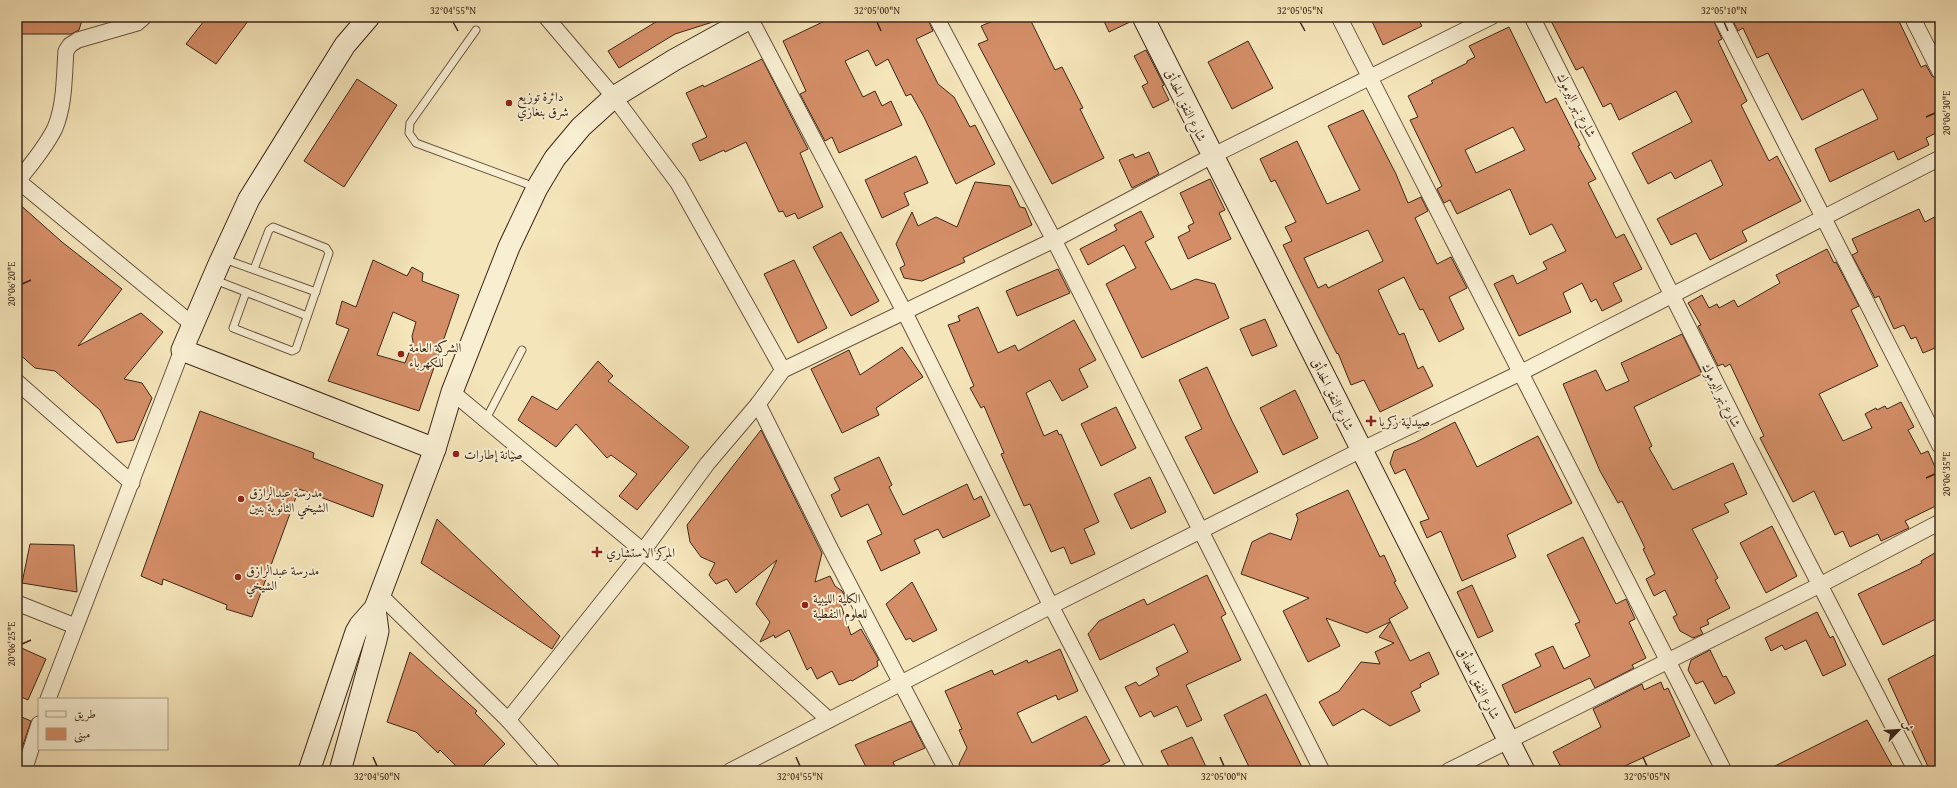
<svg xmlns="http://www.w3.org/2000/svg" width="1957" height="788" font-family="'Gentium Book Plus',Amiri,serif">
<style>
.building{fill:#d48e67;stroke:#3d2718;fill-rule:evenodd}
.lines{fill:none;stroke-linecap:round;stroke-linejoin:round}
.lane-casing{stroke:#6b5640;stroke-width:9}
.street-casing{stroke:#6b5640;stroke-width:17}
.secondary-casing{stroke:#3d2718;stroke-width:23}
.lane{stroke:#f8eed2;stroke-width:7}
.street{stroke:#f8eed2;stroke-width:15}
.secondary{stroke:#f8eed2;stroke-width:21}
.ticks{fill:none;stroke:#3d2718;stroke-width:1.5}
.poi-dot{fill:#8f2418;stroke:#f8eed2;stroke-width:1.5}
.labels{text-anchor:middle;stroke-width:4;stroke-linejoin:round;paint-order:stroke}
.poi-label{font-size:13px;fill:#3d2718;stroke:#f8eed2;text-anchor:start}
.street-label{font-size:13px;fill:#3d2718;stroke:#f8eed2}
.neatline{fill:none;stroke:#3d2718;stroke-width:1.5}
.ticks-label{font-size:10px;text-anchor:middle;fill:#3d2718}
</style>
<rect width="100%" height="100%" fill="#f5e5ba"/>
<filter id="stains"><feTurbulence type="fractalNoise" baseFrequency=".005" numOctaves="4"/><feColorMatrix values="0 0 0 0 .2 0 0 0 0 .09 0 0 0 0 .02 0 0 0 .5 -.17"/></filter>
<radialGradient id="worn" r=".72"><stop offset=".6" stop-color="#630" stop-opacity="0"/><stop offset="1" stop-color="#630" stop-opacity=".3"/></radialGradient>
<g class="building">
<path d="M17,17h66l-4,13 -8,4h-54z"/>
<path d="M207,17h44l-35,47 -30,-20z"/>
<path d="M664,17h55v3l-44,14 -56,34 -11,-17z"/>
<path d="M833,17h94l6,14 -17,8 22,45 16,13 16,30 5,-2 20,39 -39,20 -32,-67 -13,-23 -5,2 -18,-37 -12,7 -8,-16 -23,11 18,36 12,-6 7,15 9,-5 11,24 -63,28 -7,-16 -7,4 -25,-47 6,-3 -23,-50z"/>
<path d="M991,17h38l26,53 7,-3 21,41 -3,1 24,49 -52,26 -74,-140 10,-4 -7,-14 12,-5z"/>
<path d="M1102,17h29l1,4 -23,11z"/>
<path d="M1370,17h47l5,9 -39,19z"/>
<path d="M1549,17h163l10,22 -4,2 29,60 -6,4 28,56 8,-5 24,45 -59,30 5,10 -37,19 -14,-27 -25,12 -14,-26 66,-34 -12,-25 -36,19 -4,-7 -23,12 -16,-31 60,-31 -16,-31 -57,29 -8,-17 -8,4 -20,-40 -7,3z"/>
<path d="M1731,17h34l-2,1 1,4 10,-5h123l24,50 5,-2 6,11 8,5v50l-14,7 3,7 -31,15 -4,-9 -64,31 -15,-33 63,-30 -15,-30 -61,31 -34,-67 -11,5 -14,-30 -5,3z"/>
<path d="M1509,27l37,76 10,-5 24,47 -2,1 18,33 -8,4 28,55 8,-4 18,35 -29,14 9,18 -20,10 -6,-12 -5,3 -9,-19 -19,10 8,19 -52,24 -25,-52 19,-9 4,9 30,-15 -4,-7 23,-11 -14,-27 -22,11 -20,-46 -53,25 -7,-14 -6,3 -7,-14 5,-3 -32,-66 8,-3 -10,-21 25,-13 -2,-2 36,-18v-2l8,-4 -6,-11zM1513,127l12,23 -49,23 -11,-23z"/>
<path d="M1248,41l25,47 -41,21 -24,-47z"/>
<path d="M1146,50l18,35 -2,1 7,14 -16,8 -11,-22 6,-3 -14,-27z"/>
<path d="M762,59l46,90 -8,4 23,54 -25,12 -3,-6 -9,4 -3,-6 -4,1 -33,-70 -21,10 -1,-2 -24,11 -8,-17 15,-7 -21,-44 17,-8 1,2z"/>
<path d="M357,79l40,26 -53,82 -40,-26z"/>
<path d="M1363,110l33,64 12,29 13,-6 7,14 -13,7 22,46 14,-7 16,31 -18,9 15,32 -25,13 -16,-33 -3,1 -16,-33 -26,13 21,45 5,-2 14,36 5,-3 10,20 -53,26 -16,-32 -13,5 -13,-32 -1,1 -37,-74 -17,-35 9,-4 -7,-14 11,-5 -21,-42 -4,2 -11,-23 37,-18 30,63 33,-14 -32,-64zM1368,230l15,31 -55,27 -2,-4 -8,4 -14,-30z"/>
<path d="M1149,152l10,22 -27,14 -13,-28 14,-6 2,4z"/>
<path d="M916,156l12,27 -24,10 5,12 -27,13 -17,-38z"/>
<path d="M1210,179l15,31 -6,3 12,26 -43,20 -10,-22 12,-6 -2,-5 6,-3 -14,-30z"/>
<path d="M975,182l35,4 10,21 5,1 7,17 -69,33 2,4 -43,19 -18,-3 -4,-10 5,-3 -9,-21 16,-32 6,14 18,-9 21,10z"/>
<path d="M17,202l45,40 60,47 -44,57 63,-33 22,19 -39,47 18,4 10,15 -18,42 -17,3 -17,-33 -45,-39 -20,-3 -18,-16z"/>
<path d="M1919,209l6,13 15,-8v132l-17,7 -7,-16 -5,2 -7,-14 -10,4 -15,-33 -4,2 -23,-43 6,-3 -6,-13z"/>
<path d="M1141,211l13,26 -9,5 26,48 25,-11 19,5 14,34 -87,40 -36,-74 30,-16 -12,-23 -36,20 -8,-16 37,-19 -3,-5z"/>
<path d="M841,232l38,69 -28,15 -38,-69z"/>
<path d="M1827,249l7,14 2,-1 23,44 -8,4 27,56 -59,28 24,47 29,-13 -7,-14 11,-6 1,2 8,-4 2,3 14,-7 13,25 -6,3 13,24 7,-3 12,27v26l-35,17 4,7 -28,13 -3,-7 -28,13 -7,-16 -8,4 -21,-44 -21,11 -33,-64 4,-2 -34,-72 -5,3 -2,-3 -5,2 -20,-40 3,-1 -13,-22 14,-8 7,13 8,-4 2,4 15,-8 4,7 42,-24 -4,-8z"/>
<path d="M373,260l34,16 5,-9 11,6 -1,8 37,14 -40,116 -91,-30 21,-52 -13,-5 6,-23 14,6zM393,312l23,10 -4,14 1,6 -8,21 -28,-8z"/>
<path d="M794,260l33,68 -29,15 -34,-69z"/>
<path d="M1058,269l12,24 -53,23 -11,-25z"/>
<path d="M978,307l20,46 17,-8 3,6 56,-31 22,40 -17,9 9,18 -26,14 -12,-21 -24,13 18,43 13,-6 2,5 2,-1 38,88 -15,7 11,25 -24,10 -7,-17 -13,5 -21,-48 -6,2 -23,-52 3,-1 -20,-47 -3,2 -11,-20 4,-2 -26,-61 12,-4 -2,-5z"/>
<path d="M1265,319l12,27 -25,10 -12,-27z"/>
<path d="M1682,334l20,40 -68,33 18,39 -3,2 24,42 60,-27 14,31 -23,10 5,8 -37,17 26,49 -3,2 15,28 -23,12 2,4 -9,4 3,6 -10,4 -13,-7 -7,-14 4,-2 -12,-25 -11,6 -8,-17 9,-5 -12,-25 2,-1 -23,-47 -4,2 -18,-32 -37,-87 33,-14 10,21 23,-10 -8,-18z"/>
<path d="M902,347l21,30 -47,31 3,7 -37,18 -31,-64 38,-19 11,25z"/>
<path d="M598,361l15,15 -5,5 81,66 -52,63 -18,-14 18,-22 -26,-19 -4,3 -31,-34 -20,23 -38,-27 14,-24 25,14z"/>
<path d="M1207,367l25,54 26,51 -44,22 -29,-57 17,-8 -23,-49z"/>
<path d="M1295,390l23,48 -35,17 -23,-47z"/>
<path d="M1116,407l20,41 -35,18 -20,-42z"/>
<path d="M200,411l114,42 -1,5 70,27 -10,32 -74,-28 -47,128 -26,-8 1,-4 -64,-26 -1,6 -21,-9z"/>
<path d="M1455,422l22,45 61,-31 34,67 -65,32 9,22 -54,24 -21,-50 -14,7 -7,-16 9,-3 -24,-50 -10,5 -5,-11 4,-12 22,-9z"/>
<path d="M761,430l61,123 -7,29 15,-6 5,10 7,5 7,12 -8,2 10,30 10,-6 18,31 -2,1 1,5 -26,15 -1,-1 -12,5 -7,-14 -15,8 -6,-12 -4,3 -18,-40 -14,8 -1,-3 -14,7 10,-20 -14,-18 21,-44 -41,33 -9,-14 -11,5 -7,-9 6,-12 -14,-6 -11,-15 -3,-17z"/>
<path d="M879,457l13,28 -3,2 14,28 64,-31 7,16 7,-4 9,20 -47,22 -5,-9 -24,11 6,13 -39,18 -14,-30 15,-7 -14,-30 -27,13 -10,-22 9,-5 -6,-12z"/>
<path d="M1150,477l16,35 -35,17 -17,-35z"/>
<path d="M1348,490l32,67 4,-2 12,26 -2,1 14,26 -19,11 21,42 19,-9 10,22 -19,10 1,3 -10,5 9,19 -30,15 -27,-17 -30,17 -14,-24 20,-11 22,-29 19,2 -5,-12 19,-9 -15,-6 11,-15 -23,11 -41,-15 14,28 -32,16 -25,-51 26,-13 -68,-24 11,-32 18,-9 21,7 7,-21 -2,-5z"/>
<path d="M437,519l123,117 -8,13 -131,-86z"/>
<path d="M1772,526l25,50 -31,17 -26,-50z"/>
<path d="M1583,537l33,67 10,-5 9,20 -6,3 17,36 -14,7 2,3 -39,20 -5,-10 -75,35 -13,-28 39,-19 -6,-12 18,-8 11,23 26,-13 -15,-32 5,-2 -33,-67z"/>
<path d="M30,544l44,1 3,47 -55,-9z"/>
<path d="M1940,550v67l-57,28 -25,-51 64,-31 -1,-2z"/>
<path d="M1207,575l19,39 -5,3 20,43 -55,25 16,35 -15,7 -10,-21 -23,11 -3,-6 -11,6 -15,-30 11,-5 3,4 20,-11 -3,-7 32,-16 -14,-28 -74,36 -12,-26 11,-13 45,-22 3,6z"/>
<path d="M912,582l25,48 -24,12 -3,-4 -4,2 -20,-36z"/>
<path d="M1472,585l21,46 -15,7 -21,-46z"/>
<path d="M1817,612l13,26 3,-2 13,29 -23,11 -17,-36 -21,10 -3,-5 -11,6 -6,-13z"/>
<path d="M17,646l29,13 -18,41 -11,-5z"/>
<path d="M1060,649l18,42 -20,9 -2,-5 -39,18 15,30 54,-27 24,45 -20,10h-128l-3,-7 8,-16 -8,-18 3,-1 -17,-38 47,-21 2,5 33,-15 1,3z"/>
<path d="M1710,650l13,27 3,-1 9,17 -20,11 -12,-23 -7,3 -8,-14 3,-10z"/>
<path d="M410,652l67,59 -2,2 30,31 -27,27h-17l-21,-21 -2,3 -22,-21 -29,-10z"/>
<path d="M1940,652v119h-10l-42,-92z"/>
<path d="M1661,682l3,8 4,-2 22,48 -76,35h-51l-10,-19 48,-25 -8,-18 49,-25 2,6z"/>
<path d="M1266,694l38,77h-53l-27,-56z"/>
<path d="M17,715l14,6 -14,42z"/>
<path d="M1867,720l28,51h-130z"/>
<path d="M911,721l14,27 -32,14 4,9h-29l-13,-26z"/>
<path d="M1192,737l16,34h-37l-10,-20z"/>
</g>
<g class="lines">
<g class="lane-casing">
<g id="lane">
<path d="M476,30l-66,93 -1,10 7,10 119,44"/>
<path d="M224,259l92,33"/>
<path d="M215,280l92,36"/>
<path d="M246,292l-13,36 59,23 4,-2 33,-96 -3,-5 -53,-21 -4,3 -15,39"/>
<path d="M486,419l36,-69"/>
</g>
</g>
<g class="street-casing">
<g id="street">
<path d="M546,17l68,80 64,86 105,187"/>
<path d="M936,17l118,223 268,531"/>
<path d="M1339,17l385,754"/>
<path d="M1532,17l215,427 169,327"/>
<path d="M1721,17l219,429"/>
<path d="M1912,17l28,55"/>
<path d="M750,18l154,293 147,295 86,165"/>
<path d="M17,180l175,144"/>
<path d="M18,181c13,-17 28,-34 37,-53 10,-24 9,-52 11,-77l4,-6 8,-5 59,-17 7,-6"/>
<path d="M17,382l115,101"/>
<path d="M452,392l191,159 186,169"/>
<path d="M758,404l73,146 116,221"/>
<path d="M380,595l128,125 45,51"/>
<path d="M17,603l58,23"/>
<path d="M48,699l134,-349"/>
<path d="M508,720l135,-169 64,-87 51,-60 25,-34 271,-130 158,-84 279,-139"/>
<path d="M24,771l15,-47"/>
<path d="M730,771l321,-165 310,-156 161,-78 418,-214"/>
<path d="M1448,771l372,-186 120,-63"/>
</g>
</g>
<g class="secondary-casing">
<g id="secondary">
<path d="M369,17l-24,28 -96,154 -30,65 -37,86 253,99"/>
<path d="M1143,17l381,754"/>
<path d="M309,771l47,-139 4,-7 15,-17 60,-159 17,-57 57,-145 28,-59 18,-30 26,-31 33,-30 60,-37 78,-43"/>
<path d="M340,771l36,-131 2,-9 -3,-23"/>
</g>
</g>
<use href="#lane" class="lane"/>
<use href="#street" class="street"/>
<use href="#secondary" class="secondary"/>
</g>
<path class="ticks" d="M453,22l5,9M877,22l4,9M1300,22l5,9M1724,22l4,9M1926,117l9,-4M22,284l9,-4M1926,478l9,-4M22,644l9,-4M373,757l4,9M796,757l4,9M1220,757l4,9M1643,757l4,9"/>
<g class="poi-dot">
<circle cx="509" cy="103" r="4"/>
<circle cx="401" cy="354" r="4"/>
<path d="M1369 415h4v4h4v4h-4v4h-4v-4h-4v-4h4z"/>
<circle cx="456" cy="454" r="4"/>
<circle cx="241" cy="499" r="4"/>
<path d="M595 546h4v4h4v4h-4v4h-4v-4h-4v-4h4z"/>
<circle cx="238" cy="577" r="4"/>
<circle cx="805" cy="605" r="4"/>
</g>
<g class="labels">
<g class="poi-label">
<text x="517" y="101">دائرة توزيع<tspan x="517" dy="15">شرق بنغازي</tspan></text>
<text x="409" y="352">الشركة العامة<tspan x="409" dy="15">للكهرباء</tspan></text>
<text x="1379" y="426">صيدلية زكريا</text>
<text x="464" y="459">صيانة إطارات</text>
<text x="249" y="497">مدرسة عبدالرازق<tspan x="249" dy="15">الشيخي الثانوية بنين</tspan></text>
<text x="606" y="557">المركز الاستشاري</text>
<text x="246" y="575">مدرسة عبدالرازق<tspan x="246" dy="15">الشيخي</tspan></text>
<text x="813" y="603">الكلية الليبية<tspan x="813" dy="15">للعلوم النفطية</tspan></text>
</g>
<g class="street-label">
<text transform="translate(1186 105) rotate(64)" y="5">شارع النفق الحدأق</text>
<text transform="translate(1577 105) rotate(63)" y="5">شارع نهر اليرموك</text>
<text transform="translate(1333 394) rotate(63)" y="5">شارع النفق الحدأق</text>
<text transform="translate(1722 395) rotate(63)" y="5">شارع نهر اليرموك</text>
<text transform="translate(1479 683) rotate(63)" y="5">شارع النفق الحدأق</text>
</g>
</g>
<rect width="1957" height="788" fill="none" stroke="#f5e5ba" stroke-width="44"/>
<rect x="38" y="698" width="130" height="52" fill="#f8eed2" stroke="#ad9e88"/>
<rect x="46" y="711" width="20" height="6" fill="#f8eed2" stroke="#ad9e88"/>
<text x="74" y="718" font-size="12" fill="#3d2718">طريق</text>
<rect x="46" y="728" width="20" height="12" fill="#d48e67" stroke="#ad9e88"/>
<text x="74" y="738" font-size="12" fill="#3d2718">مبنى</text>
<g transform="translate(1899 730) rotate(65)" stroke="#f8eed2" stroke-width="3" paint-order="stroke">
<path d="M0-3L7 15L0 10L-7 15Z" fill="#3d2718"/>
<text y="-6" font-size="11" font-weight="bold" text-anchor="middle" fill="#3d2718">ش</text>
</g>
<rect x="22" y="22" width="1913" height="744" class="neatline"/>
<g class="ticks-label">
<text x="453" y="14">32°04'55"N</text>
<text x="877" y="14">32°05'00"N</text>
<text x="1300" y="14">32°05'05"N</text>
<text x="1724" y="14">32°05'10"N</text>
<text transform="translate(1946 113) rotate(-90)" y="4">20°06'30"E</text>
<text transform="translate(11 284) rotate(-90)" y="4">20°06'20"E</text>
<text transform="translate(1946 474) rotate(-90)" y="4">20°06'35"E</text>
<text transform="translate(11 644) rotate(-90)" y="4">20°06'25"E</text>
<text x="377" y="780">32°04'50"N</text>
<text x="800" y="780">32°04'55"N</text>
<text x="1224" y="780">32°05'00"N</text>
<text x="1647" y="780">32°05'05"N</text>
</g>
<rect width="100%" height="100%" filter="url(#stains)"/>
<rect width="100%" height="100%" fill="url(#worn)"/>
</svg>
